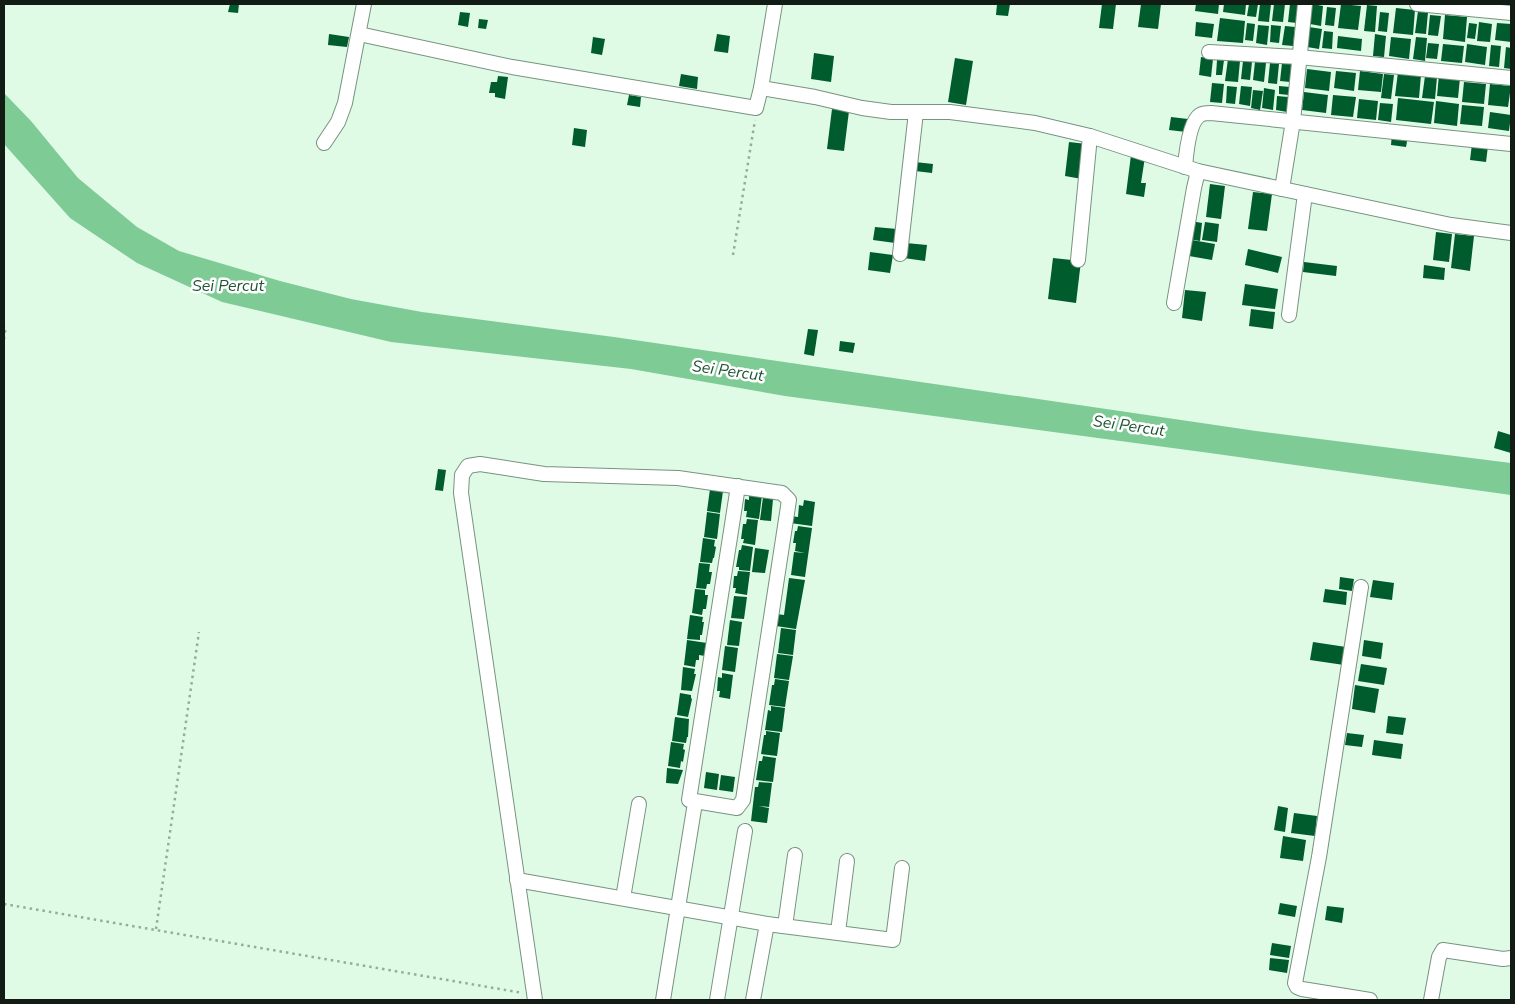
<svg xmlns="http://www.w3.org/2000/svg" width="1515" height="1004" font-family="'Nunito Sans',sans-serif">
<style>
.water{fill:#7fcb96}
.building{fill:#005b2d}
.lines{fill:none;stroke-linecap:round;stroke-linejoin:round}
.minor-casing{stroke:#799280;stroke-width:16}
.path{stroke:#96ab9b;stroke-width:2.5;stroke-dasharray:2.5 4;stroke-linecap:butt}
.minor{stroke:#fff;stroke-width:14}
.labels{text-anchor:middle;stroke-width:5;stroke-linejoin:round;paint-order:stroke}
.water-label{font-size:16px;font-style:italic;fill:#1e5533;stroke:#fff}
</style>
<rect width="100%" height="100%" fill="#dffbe6"/>
<path class="water" d="M4,93l27,28 47,57 59,49 42,24 101,30 71,18 71,13 192,25 642,94 255,32v32l-294,-41 -432,-58 -154,-27 -240,-27 -169,-40 -85,-39 -67,-45 -66,-74z"/>
<g class="building">
<path d="M230,4h9l-1,9 -10,-1z"/>
<path d="M997,4h13l-2,12 -12,-1z"/>
<path d="M1102,4h14l-3,25 -14,-1z"/>
<path d="M1141,4h20l-3,25 -20,-2z"/>
<path d="M1196,4h23l-1,10 -23,-3z"/>
<path d="M1224,4h22l-1,11 -22,-3z"/>
<path d="M1249,4h9l-2,13 -9,-1z"/>
<path d="M1260,4h11l-2,18 -11,-1z"/>
<path d="M1274,4h11l-2,18 -11,-1z"/>
<path d="M1290,4h9l-2,19 -9,-1z"/>
<path d="M1312,4l11,2 -2,20 -11,-2z"/>
<path d="M1341,4l20,2 -3,24 -20,-2z"/>
<path d="M1367,5l10,1 -2,26 -11,-1z"/>
<path d="M1327,7l9,1 -2,18 -9,-1z"/>
<path d="M1396,8l19,2 -2,25 -20,-2z"/>
<path d="M1418,11l10,1 -2,22 -11,-1z"/>
<path d="M460,12l10,1 -2,14 -10,-2z"/>
<path d="M1380,12l9,1 -2,19 -9,-1z"/>
<path d="M1430,15l11,1 -3,20 -10,-1z"/>
<path d="M1445,15l22,2 -2,25 -22,-3z"/>
<path d="M1220,18l25,3 -2,22 -26,-2z"/>
<path d="M479,19l9,1 -2,9 -8,-1z"/>
<path d="M1196,22l18,2 -2,14 -17,-2z"/>
<path d="M1479,22l13,2 -2,18 -13,-1z"/>
<path d="M1247,23l8,1 -2,17 -8,-1z"/>
<path d="M1469,23l8,1 -2,15 -8,-1z"/>
<path d="M1497,23l14,1v18l-16,-2z"/>
<path d="M1258,25l11,1 -2,19 -11,-2z"/>
<path d="M1271,25l10,1 -2,17 -9,-1z"/>
<path d="M1285,26l10,1 -2,19 -11,-1z"/>
<path d="M1309,27l13,2 -3,20 -12,-2z"/>
<path d="M1324,31l9,1 -1,17 -10,-1z"/>
<path d="M329,34l20,3 -2,10 -19,-2z"/>
<path d="M717,34l13,2 -2,17 -14,-2z"/>
<path d="M1375,34l11,2 -2,21 -11,-1z"/>
<path d="M1338,36l24,3 -1,12 -24,-3z"/>
<path d="M593,37l12,2 -3,16 -11,-2z"/>
<path d="M1391,37l20,2 -2,20 -20,-3z"/>
<path d="M1416,37l11,1 -2,23 -12,-2z"/>
<path d="M1428,43l11,1 -2,15 -11,-1z"/>
<path d="M1443,44l21,2 -2,17 -21,-2z"/>
<path d="M1467,44l20,3 -2,18 -20,-3z"/>
<path d="M1491,45l10,1 -2,21 -10,-1z"/>
<path d="M1506,47l5,1v21l-7,-1z"/>
<path d="M814,53l20,3 -3,26 -20,-3z"/>
<path d="M1201,57l12,2 -2,18 -12,-2z"/>
<path d="M955,58l18,3 -7,44 -18,-3z"/>
<path d="M1228,59l12,2 -2,21 -13,-1z"/>
<path d="M1217,60h7l-2,15h-6z"/>
<path d="M1243,61l9,1 -2,18 -9,-1z"/>
<path d="M1255,62l11,1 -2,19 -11,-2z"/>
<path d="M1270,63l9,1 -2,20 -9,-1z"/>
<path d="M1282,63l10,1 -2,18 -10,-1z"/>
<path d="M1307,69l24,3 -2,19 -24,-3z"/>
<path d="M1336,71l20,2 -2,18 -20,-3z"/>
<path d="M1360,71l23,3 -2,18 -23,-2z"/>
<path d="M1398,72l23,3 -2,23 -24,-2z"/>
<path d="M681,74l17,3 -1,12 -18,-3z"/>
<path d="M1384,74l10,1 -3,24 -10,-1z"/>
<path d="M1439,75l21,3 -2,20 -21,-2z"/>
<path d="M498,76l10,1 -3,22 -10,-2v-4h-6l2,-11h6z"/>
<path d="M1425,76l12,1 -2,22 -13,-1z"/>
<path d="M1464,82l22,2 -2,20 -22,-2z"/>
<path d="M1212,83l12,1 -2,19 -12,-1z"/>
<path d="M1490,84l21,2 -3,21 -20,-2z"/>
<path d="M1227,86l10,1 -2,17 -9,-1z"/>
<path d="M1241,86l11,1 -2,19 -11,-2z"/>
<path d="M1279,86l11,1 -1,8 -10,-1z"/>
<path d="M1264,88l11,2 -2,20 -11,-2z"/>
<path d="M1253,90l10,1 -3,19 -9,-2z"/>
<path d="M1304,92l24,3 -2,18 -24,-3z"/>
<path d="M629,95l12,2 -1,10 -13,-2z"/>
<path d="M1333,95l23,2 -3,20 -22,-2z"/>
<path d="M1277,96l11,1 -1,15 -11,-2z"/>
<path d="M1398,98l36,4 -3,22 -35,-4z"/>
<path d="M1359,99l19,2 -2,19 -19,-2z"/>
<path d="M1436,101l23,3 -2,22 -23,-3z"/>
<path d="M1380,103l13,1 -2,18 -13,-2z"/>
<path d="M1462,105l22,2 -2,19 -22,-2z"/>
<path d="M832,109l17,2 -5,40 -17,-2z"/>
<path d="M1490,112l21,3 -2,16 -21,-3z"/>
<path d="M1171,117l17,2 -2,13 -17,-2z"/>
<path d="M574,128l13,2 -2,17 -13,-2z"/>
<path d="M1392,134l16,2 -2,11 -15,-2z"/>
<path d="M1069,142l18,2 -5,35 -17,-3z"/>
<path d="M1472,144l16,2 -2,16 -16,-2z"/>
<path d="M1131,155l14,2 -4,26h5l-2,14 -18,-3z"/>
<path d="M915,162l18,2 -1,9 -17,-2z"/>
<path d="M1210,184l15,2 -4,33 -15,-2z"/>
<path d="M1253,192l19,2 -5,37 -19,-2z"/>
<path d="M1191,221l11,2 -2,18 -11,-2z"/>
<path d="M1205,222l14,2 -2,18 -15,-2z"/>
<path d="M875,227l22,2 -2,14 -22,-3z"/>
<path d="M1436,232l16,2 -3,28 -16,-2z"/>
<path d="M1455,234l19,2 -4,35 -19,-3z"/>
<path d="M1192,240l23,4 -3,16 -23,-4z"/>
<path d="M906,243l21,2 -2,16 -21,-3z"/>
<path d="M1248,249l34,8 -4,16 -33,-8z"/>
<path d="M870,252l23,3 -3,18 -22,-3z"/>
<path d="M1053,258l28,3 -5,42 -28,-4z"/>
<path d="M1304,262l33,4 -1,10 -33,-4z"/>
<path d="M1424,265l21,3 -1,12 -21,-2z"/>
<path d="M1245,284l33,5 -3,20 -33,-4z"/>
<path d="M1185,290l21,2 -4,29 -20,-3z"/>
<path d="M1251,309l24,3 -2,17 -24,-3z"/>
<path d="M808,329l10,1 -4,26 -10,-2z"/>
<path d="M840,341l15,2 -2,10 -14,-2z"/>
<path d="M1498,431l13,4v18l-17,-5z"/>
<path d="M438,469l8,1 -3,21 -8,-1z"/>
<path d="M710,489l13,2 -3,22 -13,-2z"/>
<path d="M749,494l13,1 -3,24 -13,-2 1,-6h-3l1,-12 4,1z"/>
<path d="M763,497l10,2 -2,22 -11,-1z"/>
<path d="M804,500l11,2 -3,24 -22,-3 1,-7 7,1 1,-12 4,1z"/>
<path d="M707,512l13,2 -3,25 -13,-2z"/>
<path d="M747,519l11,1 -3,25 -12,-2 1,-4h-3l2,-15h3z"/>
<path d="M798,526l14,2 -7,49 -14,-2 3,-23 11,1 -10,-2 1,-8h-3l2,-12h2z"/>
<path d="M703,538l12,2 -1,6 2,1 -2,11h-1l-1,5 -12,-1z"/>
<path d="M742,545l11,2 -3,24 -11,-1v-3h-3l3,-17h2z"/>
<path d="M755,548l14,2 -4,23 -13,-1z"/>
<path d="M699,563l11,1 -1,8h3l-2,12h-3l-1,5 -10,-1z"/>
<path d="M738,571l12,1 -3,23 -12,-2 1,-5h-3l1,-12h3z"/>
<path d="M1340,577l14,2 -2,12 -13,-2z"/>
<path d="M789,578l16,2 -9,49 -20,-3 1,-12 7,1z"/>
<path d="M1373,580l21,3 -2,17 -22,-3z"/>
<path d="M695,589l10,1v5h3l-2,14h-3l-1,6 -10,-2z"/>
<path d="M1325,589l22,3 -1,13 -23,-3z"/>
<path d="M734,596l13,1 -3,22 -13,-1z"/>
<path d="M690,615l13,2 -1,5h2l-2,13h-2v5l-13,-1z"/>
<path d="M730,620l12,2 -3,24 -12,-1z"/>
<path d="M781,628l15,2 -3,25 -15,-2z"/>
<path d="M687,640l20,3 -2,13 -6,-1v5h-3l-1,7 -11,-2z"/>
<path d="M1364,640l19,3 -2,16 -19,-3z"/>
<path d="M1313,642l33,5 -2,18 -34,-5z"/>
<path d="M725,646l13,2 -3,24 -13,-2z"/>
<path d="M777,654l16,2 -4,24 -15,-2z"/>
<path d="M1361,664l26,4 -3,17 -26,-4z"/>
<path d="M683,667l12,2 -1,5h2l-4,17 -11,-1z"/>
<path d="M722,673l11,2 -3,24 -11,-2 1,-6h-3l1,-14 4,1z"/>
<path d="M775,679l14,2 -4,26 -16,-2 3,-20h2z"/>
<path d="M1355,685l24,4 -4,24 -23,-4z"/>
<path d="M680,693l11,2v3l1,1 -4,18 -11,-2z"/>
<path d="M771,706l14,2 -3,24 -17,-2 3,-20 3,1z"/>
<path d="M1388,716l18,2 -3,17 -17,-2z"/>
<path d="M675,717l14,2 -1,18h-1l-1,6 -14,-2z"/>
<path d="M766,731l14,2 -3,23 -16,-2 3,-19h2z"/>
<path d="M1347,733l17,2 -2,12 -17,-2z"/>
<path d="M1374,740l29,4 -2,15 -29,-4z"/>
<path d="M671,742l13,2 -1,5 2,1 -2,12 -2,-1 -1,7 -12,-2z"/>
<path d="M763,756l13,2 -3,24 -17,-2 3,-19h3z"/>
<path d="M667,768l16,2 -5,14 -12,-1z"/>
<path d="M706,772l13,2 -2,16 -13,-2z"/>
<path d="M721,775l14,2 -2,15 -14,-2z"/>
<path d="M759,782l13,1 -3,24 -11,-1 11,2 -2,15 -16,-2 4,-34h3z"/>
<path d="M1278,806l10,2 -3,24 -11,-2z"/>
<path d="M1294,813l23,3 -2,20 -24,-3z"/>
<path d="M1283,836l23,4 -3,21 -23,-3z"/>
<path d="M1280,903l17,3 -2,11 -17,-3z"/>
<path d="M1327,906l17,2 -2,15 -17,-3z"/>
<path d="M1272,943l19,3 -2,12 -19,-3z"/>
<path d="M1270,958l19,2 -2,13 -18,-3z"/>
</g>
<g class="lines">
<g class="minor-casing">
<g id="minor">
<path d="M1417,4l94,9"/>
<path d="M359,34l153,33 244,41 5,-20 14,-84"/>
<path d="M1209,52l90,5 212,21"/>
<path d="M761,88l54,9 47,11 29,4h59l85,11 55,13 108,35 253,54 60,8"/>
<path d="M324,143l14,-21 7,-19 19,-99"/>
<path d="M1185,167c1,-12 4,-45 15,-52 3,-2 7,-2 11,-2l300,31"/>
<path d="M1282,189l11,-68 12,-117"/>
<path d="M900,254l16,-142"/>
<path d="M1078,260l12,-124"/>
<path d="M1174,303l20,-115 4,-17"/>
<path d="M1289,315l16,-121"/>
<path d="M1361,587l-42,270 -24,126 2,4 5,2 68,11"/>
<path d="M517,880l250,44 126,16 9,-72"/>
<path d="M623,898l16,-94"/>
<path d="M785,926l10,-71"/>
<path d="M838,932l9,-71"/>
<path d="M535,1000l-74,-507 1,-18 6,-9 12,-2 64,10 134,4 104,15 7,7 -46,300 -6,8 -48,-8 49,-314"/>
<path d="M663,1000l31,-191"/>
<path d="M717,1000l28,-169"/>
<path d="M753,1000l14,-76"/>
<path d="M1431,1000l8,-43 4,-7 60,9 8,-1"/>
</g>
</g>
<g class="path">
<path d="M733,255l22,-135"/>
<path d="M4,339l2,-13"/>
<path d="M4,904l519,89"/>
<path d="M156,929l43,-297"/>
</g>
<use href="#minor" class="minor"/>
</g>
<g class="labels">
<g class="water-label">
<text x="228" y="291">Sei Percut</text>
<text transform="translate(728 370) rotate(8)" y="6">Sei Percut</text>
<text transform="translate(1129 425) rotate(8)" y="6">Sei Percut</text>
</g>
</g>
<rect width="1515" height="1004" fill="none" stroke="#121b14" stroke-width="10"/>
</svg>
